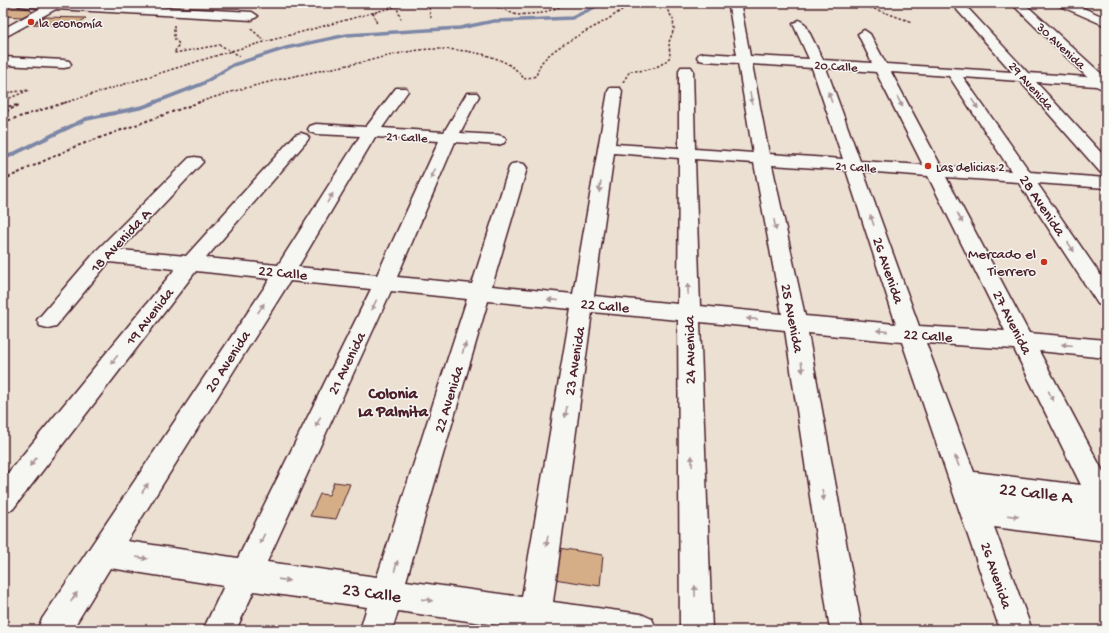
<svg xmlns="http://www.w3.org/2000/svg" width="1109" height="633" font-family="'Gochi Hand',sans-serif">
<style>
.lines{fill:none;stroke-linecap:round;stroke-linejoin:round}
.stream-far1{stroke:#7c86a6;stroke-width:3.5}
.stream{stroke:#7c86a6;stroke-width:4}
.building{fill:#d5ae87;stroke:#4a1f2b}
.minor-casing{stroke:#4a1f2b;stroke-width:3}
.path-far1{stroke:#4a1f2b;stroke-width:1.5;stroke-dasharray:2.5 2;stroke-linecap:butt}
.path{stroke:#4a1f2b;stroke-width:2;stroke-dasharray:3 2.5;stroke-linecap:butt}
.minor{fill:#f6f6f2;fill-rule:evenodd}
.oneway{fill:#a99598}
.poi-dot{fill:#c8321e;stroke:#f6f6f2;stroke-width:1.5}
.labels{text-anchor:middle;stroke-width:3;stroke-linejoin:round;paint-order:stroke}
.far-poi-label{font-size:13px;fill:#4a1f2b;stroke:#f6f6f2;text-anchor:start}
.far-street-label{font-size:13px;fill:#4a1f2b;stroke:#f6f6f2}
.street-label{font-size:15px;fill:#4a1f2b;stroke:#f6f6f2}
.poi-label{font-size:15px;fill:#4a1f2b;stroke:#f6f6f2;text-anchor:end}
.neighbourhood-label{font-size:16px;font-weight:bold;fill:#4a1f2b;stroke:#f6f6f2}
.near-street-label{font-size:18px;fill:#4a1f2b;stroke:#f6f6f2}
</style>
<rect width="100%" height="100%" fill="#ece0d2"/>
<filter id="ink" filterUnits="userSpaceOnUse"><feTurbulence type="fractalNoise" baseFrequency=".025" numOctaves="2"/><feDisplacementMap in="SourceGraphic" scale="8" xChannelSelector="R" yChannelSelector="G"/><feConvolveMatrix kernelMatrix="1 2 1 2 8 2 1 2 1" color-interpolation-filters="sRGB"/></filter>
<g filter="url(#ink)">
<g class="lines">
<path class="stream-far1" d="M153,103l49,-19 31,-19 53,-17 61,-13 113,-7 34,-7 78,-3 31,-15"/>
<path class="stream" d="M3,159l83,-40 57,-12 13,-5"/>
</g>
<g class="building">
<path d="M12,7l18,2 2,3 -10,5 -19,-1v-4z"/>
<path d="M45,17l41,1 -11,8 -42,-2z"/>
<path d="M334,482l16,2 -14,35 -26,-3 10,-22 9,1z"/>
<path d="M559,548l44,7 -3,31 -46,-7z"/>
</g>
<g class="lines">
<g class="minor-casing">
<g id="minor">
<path d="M14,3h68l170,9 6,4 -6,4 -196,-11 -53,29v-9l38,-21 -21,-2z"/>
<path d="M735,3l6,4 9,49 59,3 -16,-35 6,-4 6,4 18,36 49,3 -14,-29 6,-4 6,4 16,30 126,8 -61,-69h12l65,70 59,4 -76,-74h13l82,75 -1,12 -9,-4 -60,-4 70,76v15l-6,-1 -80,-91 -57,-4 67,95 76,6v10l-69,-5 69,100v24l-8,-3 -80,-122 -72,-5 83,156 77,7v18l-67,-7 67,126v64l-112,-14 38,103h-32l-98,-288 -94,-9 54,297h-32l-45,-300 -85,-8 12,308h-32l-2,-310 -86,-8 -39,290 88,12 11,5 5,11h-140v-2l-119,-17 -6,19h-32l7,-23 -113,-16 -18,39h-33l21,-44 -114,-18 -38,62h-35l5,-11 228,-340 -74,-8 -183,238 -10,4v-34l172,-210 -66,-7 -53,64 -8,2 -8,-2 -3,-6 60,-70 92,-92 6,-1 6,1 2,4 -83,88 66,6 109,-121 6,-2 6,2 2,3 -2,3 -101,117 72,7 82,-129 -44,-2 -6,-2 -2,-3 2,-3 6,-2 50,3 30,-39h10l2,3 -26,37 62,4 23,-39h10l2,3 -19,37 38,2 6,2 2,3 -2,3 -6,2 -43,-3 -58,135 75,7 37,-116 3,-4 6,-1 6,1 3,4 -35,118 81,8 35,-203 2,-3h10l2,3 -7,53 64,4v-78l2,-3h10l2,3 2,79 58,4 -15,-90 -34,-2 -5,-1 -2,-3 2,-3 5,-1 33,2 -8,-48zM752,64l60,4 31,91 -74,-5zM826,68l50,4 47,93 -63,-4zM891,72l58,4 62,95 -70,-5zM375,137l64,4 -62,134 -79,-8zM614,153l65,5 -1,146 -84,-8zM695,159l59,4 28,151 -82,-8zM772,165l74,5 50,154 -91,-8zM863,171l65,5 77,155 -86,-5zM290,281l81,8 -133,269 -111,-17zM391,291l76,8 -90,278 -110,-15zM488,301l83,8 -49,288 -116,-16zM926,343l88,6 67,136 -107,-13z"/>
<path d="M1056,3h16l34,15v8l-48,-21z"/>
<path d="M3,57l61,3 5,1 2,3 -2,3 -5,1 -61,-3z"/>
</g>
</g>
<g class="path-far1">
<path d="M428,3l3,15"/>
<path d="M857,3l55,19"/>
<path d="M396,5l5,14"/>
<path d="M497,7l20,8 25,-2 29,-10"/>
<path d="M373,12l4,12"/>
<path d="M174,25v13l5,6 -5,9 46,-8 20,11"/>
<path d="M251,29l14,12"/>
<path d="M623,82l7,-11c16,0 29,-2 40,-14l-1,-15 5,-13 -1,-10 -10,-16"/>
<path d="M3,93l26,-3 -26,11"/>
<path d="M64,103l167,-52 178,-48"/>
<path d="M197,103c54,-19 111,-30 166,-41 25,-6 53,-14 78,-13 26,1 68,6 83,30l12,-3c2,-5 3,-10 6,-14 22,-25 62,-35 88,-59"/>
</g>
<g class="path">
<path d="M3,107l16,-2 -16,8"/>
<path d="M3,122l64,-20"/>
<path d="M3,180l71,-33 126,-45"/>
</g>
<use href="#minor" class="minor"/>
</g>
<defs><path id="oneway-solid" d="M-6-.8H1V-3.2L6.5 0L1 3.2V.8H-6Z"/></defs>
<g class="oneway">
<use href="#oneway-solid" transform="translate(830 97) rotate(-109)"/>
<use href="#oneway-solid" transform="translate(751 98) rotate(80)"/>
<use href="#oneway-solid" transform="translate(900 102) rotate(62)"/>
<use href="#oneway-solid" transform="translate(975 104) rotate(56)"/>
<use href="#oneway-solid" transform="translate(433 174) rotate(114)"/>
<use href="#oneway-solid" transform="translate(600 187) rotate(99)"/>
<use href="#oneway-solid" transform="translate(330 198) rotate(-58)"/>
<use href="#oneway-solid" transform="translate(960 218) rotate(63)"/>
<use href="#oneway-solid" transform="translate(872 220) rotate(-109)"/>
<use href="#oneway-solid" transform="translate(775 225) rotate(79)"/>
<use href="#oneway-solid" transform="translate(1071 247) rotate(56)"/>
<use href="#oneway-solid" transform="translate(688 289) rotate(-90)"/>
<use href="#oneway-solid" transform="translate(553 300) rotate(-175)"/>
<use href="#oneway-solid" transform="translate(374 305) rotate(116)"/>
<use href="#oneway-solid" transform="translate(261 308) rotate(-57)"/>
<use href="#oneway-solid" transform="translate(752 319) rotate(-175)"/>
<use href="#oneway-solid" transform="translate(882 331) rotate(-174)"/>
<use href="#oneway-solid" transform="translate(1067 345) rotate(-174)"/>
<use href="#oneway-solid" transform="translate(464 348) rotate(-73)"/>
<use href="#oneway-solid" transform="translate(114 360) rotate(128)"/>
<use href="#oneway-solid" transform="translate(802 367) rotate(81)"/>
<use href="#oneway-solid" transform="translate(1051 396) rotate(63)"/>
<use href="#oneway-solid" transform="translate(566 412) rotate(99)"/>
<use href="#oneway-solid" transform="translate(318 422) rotate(116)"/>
<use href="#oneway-solid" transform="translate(692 461) rotate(-91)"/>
<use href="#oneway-solid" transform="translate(957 461) rotate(-110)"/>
<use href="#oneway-solid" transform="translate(33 462) rotate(128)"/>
<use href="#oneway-solid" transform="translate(145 488) rotate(-57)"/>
<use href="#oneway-solid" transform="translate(823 495) rotate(81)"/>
<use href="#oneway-solid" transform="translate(1013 516) rotate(7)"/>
<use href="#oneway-solid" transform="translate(262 539) rotate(116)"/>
<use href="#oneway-solid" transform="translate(547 541) rotate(99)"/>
<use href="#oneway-solid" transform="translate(142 558) rotate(9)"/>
<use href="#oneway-solid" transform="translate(396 566) rotate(-73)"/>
<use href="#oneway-solid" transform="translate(284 580) rotate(8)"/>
<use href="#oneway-solid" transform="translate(695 591) rotate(-91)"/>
<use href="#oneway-solid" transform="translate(74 597) rotate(-57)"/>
<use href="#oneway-solid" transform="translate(427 600) rotate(8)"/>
</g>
</g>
<g class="poi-dot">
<circle cx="31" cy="22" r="4"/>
<circle cx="928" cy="166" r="4"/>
<circle cx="1044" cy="262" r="4"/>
</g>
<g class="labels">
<g class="far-poi-label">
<text x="39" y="27">la economía</text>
<text x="936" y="171">Las delicias 2</text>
</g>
<g class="far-street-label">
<text transform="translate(1062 45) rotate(43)" y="5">30 Avenida</text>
<text transform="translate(836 65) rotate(4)" y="5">20 Calle</text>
<text transform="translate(1032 85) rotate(48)" y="5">29 Avenida</text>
<text transform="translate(407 136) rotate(3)" y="5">21 Calle</text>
<text transform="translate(856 166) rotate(4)" y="5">21 Calle</text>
</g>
<g class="street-label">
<text transform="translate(1043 205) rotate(56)" y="5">28 Avenida</text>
<text transform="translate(120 240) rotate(-47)" y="5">18 Avenida A</text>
<text transform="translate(889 270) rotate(71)" y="5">26 Avenida</text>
<text transform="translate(283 272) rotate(6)" y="5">22 Calle</text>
<text transform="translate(605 305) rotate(5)" y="5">22 Calle</text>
<text transform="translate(149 316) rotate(-52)" y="5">19 Avenida</text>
<text transform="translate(793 318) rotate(79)" y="5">25 Avenida</text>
<text transform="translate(1013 322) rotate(63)" y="5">27 Avenida</text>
<text transform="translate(928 335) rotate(4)" y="5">22 Calle</text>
<text transform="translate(689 350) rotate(-91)" y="5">24 Avenida</text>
<text transform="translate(227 361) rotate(-57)" y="5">20 Avenida</text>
<text transform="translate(574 361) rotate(-81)" y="5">23 Avenida</text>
<text transform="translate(346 363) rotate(-64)" y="5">21 Avenida</text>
<text transform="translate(448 399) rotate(-73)" y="5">22 Avenida</text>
<text transform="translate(997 575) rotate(71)" y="5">26 Avenida</text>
</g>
<g class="poi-label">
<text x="1036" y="258">Mercado el<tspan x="1036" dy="17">Tierrero</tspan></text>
</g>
<g class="neighbourhood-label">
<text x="393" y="398">Colonia<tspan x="393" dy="18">La Palmita</tspan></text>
</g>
<g class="near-street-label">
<text transform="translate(1036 492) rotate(7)" y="6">22 Calle A</text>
<text transform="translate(372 592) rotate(8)" y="6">23 Calle</text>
</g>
</g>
<rect width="1109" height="633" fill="none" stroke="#f6f6f2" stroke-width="16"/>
<rect x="8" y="8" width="1093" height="617" fill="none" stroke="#4a1f2b" stroke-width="1.5" filter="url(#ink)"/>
</svg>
